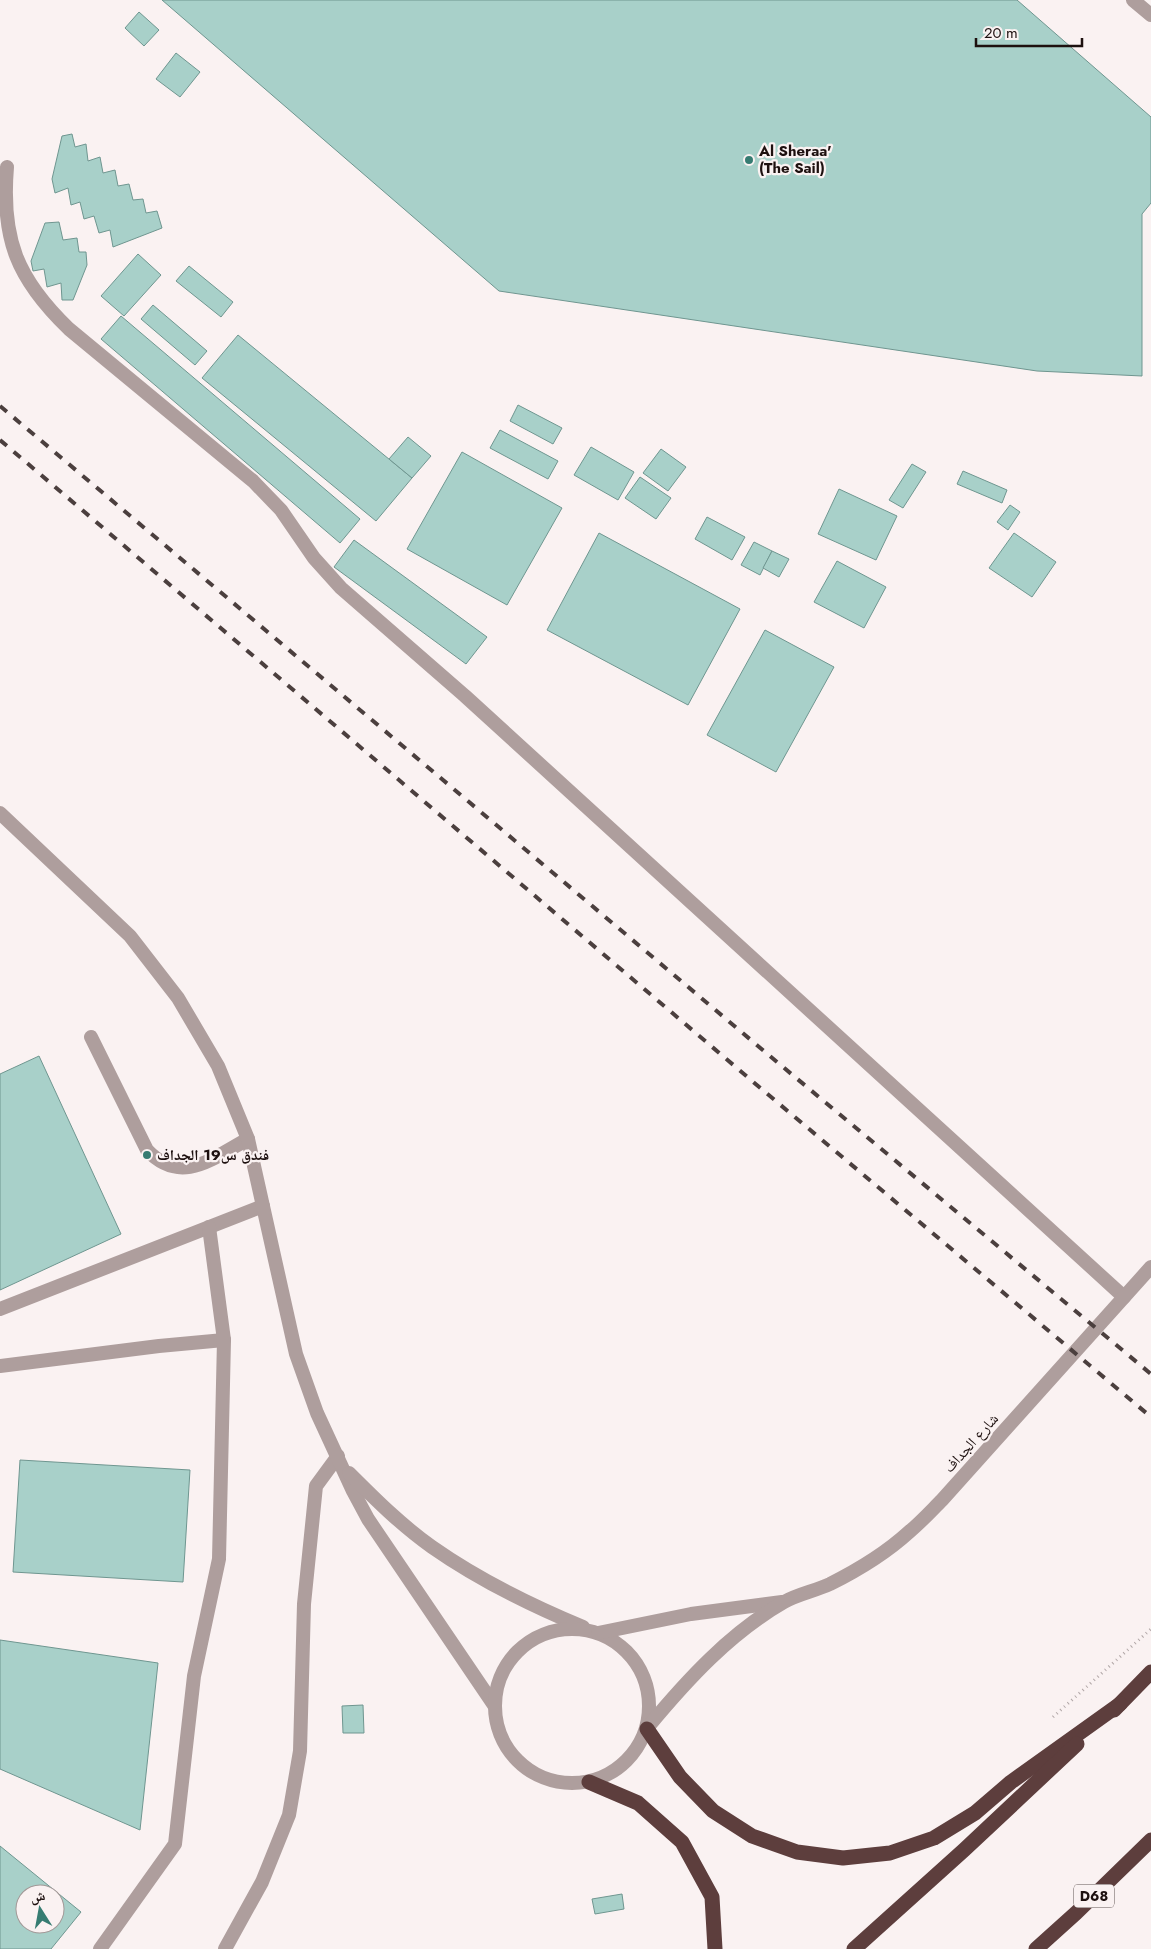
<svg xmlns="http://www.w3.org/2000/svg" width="1151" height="1949" font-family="Jost,'Noto Naskh Arabic',sans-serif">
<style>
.building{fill:#a8d0c9;stroke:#6f9690;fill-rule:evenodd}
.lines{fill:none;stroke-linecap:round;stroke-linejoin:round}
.path{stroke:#b1a7a7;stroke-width:3;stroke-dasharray:1 4;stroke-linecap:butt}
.service{stroke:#ae9e9d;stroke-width:14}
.tertiary{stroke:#ae9e9d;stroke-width:14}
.motorway{stroke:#5d3e3d;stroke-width:15}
.rail{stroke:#4b3f3e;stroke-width:4;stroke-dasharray:9 9;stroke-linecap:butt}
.poi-dot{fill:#367c72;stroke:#faf2f2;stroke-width:2}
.labels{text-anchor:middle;stroke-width:4.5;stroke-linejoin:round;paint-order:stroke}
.shield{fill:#faf2f2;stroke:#5f5453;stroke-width:1}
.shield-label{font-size:14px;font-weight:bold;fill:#1d100f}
.poi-label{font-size:15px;font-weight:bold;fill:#1d100f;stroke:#faf2f2;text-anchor:start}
.street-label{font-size:15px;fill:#1d100f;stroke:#faf2f2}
</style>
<rect width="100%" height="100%" fill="#faf2f2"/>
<g class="building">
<path d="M162,0h855l134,117v86l-9,11v162l-105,-5 -538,-80z"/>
<path d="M139,12l20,18 -15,16 -19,-18z"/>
<path d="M176,53l24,19 -20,25 -24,-18z"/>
<path d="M72,134l3,13 11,-3 2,17 12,-4 3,16 12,-3 3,16 11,-2 4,16 10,-1 3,14 11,-2 5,17 -49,19 -3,-17 -11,3 -5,-17 -10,3 -4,-17 -9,3 -3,-17 -13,5 -3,-14 10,-43z"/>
<path d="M59,222l4,18 14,-2 2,14h7l1,13 -14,35h-11l-1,-17 -14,4 -3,-18 -11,2 -2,-10 14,-38z"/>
<path d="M138,254l23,21 -37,41 -23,-20z"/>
<path d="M189,266l44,36 -12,15 -45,-36z"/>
<path d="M153,305l54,46 -12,14 -54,-46z"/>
<path d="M121,316l239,203 -20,24 -239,-204z"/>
<path d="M238,335l174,143 -36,43 -174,-143z"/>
<path d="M518,405l44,23 -9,16 -43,-23z"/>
<path d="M500,430l58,31 -10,18 -58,-31z"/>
<path d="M408,437l23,19 -19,22 -23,-19z"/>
<path d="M591,447l43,25 -16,28 -44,-25z"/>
<path d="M661,449l25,18 -18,24 -25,-18z"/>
<path d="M462,452l100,56 -55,97 -100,-56z"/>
<path d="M912,464l14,8 -23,36 -14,-8z"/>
<path d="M963,471l44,19 -5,13 -45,-19z"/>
<path d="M640,477l31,21 -15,21 -31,-21z"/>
<path d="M839,489l58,27 -21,44 -58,-26z"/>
<path d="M1010,505l10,7 -12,18 -11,-8z"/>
<path d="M707,517l38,20 -13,23 -37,-21z"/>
<path d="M599,533l141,76 -52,96 -141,-75z"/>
<path d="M1014,533l42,29 -24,35 -43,-29z"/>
<path d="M354,540l133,97 -21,27 -132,-97z"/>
<path d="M754,542l18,9 -12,24 -19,-10z"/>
<path d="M772,551l17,8 -10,18 -16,-9z"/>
<path d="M837,561l49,26 -22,41 -50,-26z"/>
<path d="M765,630l69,37 -58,105 -69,-37z"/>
<path d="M39,1056l82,178 -121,56v-216z"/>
<path d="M20,1460l170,10 -7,112 -170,-10z"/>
<path d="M0,1640l158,23 -18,167 -140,-61z"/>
<path d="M363,1705l1,28h-21l-1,-27z"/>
<path d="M0,1846l81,66 -30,37h-51zM25,1894h30v30h-30z"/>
<path d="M622,1894l2,15 -29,5 -3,-15z"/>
</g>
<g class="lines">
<path class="path" d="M1053,1717l98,-88"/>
<g class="service">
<path d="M7,167c-6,72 10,112 62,162l184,152 28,29 33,48 27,30 124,108 659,601"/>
<path d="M91,1037l56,113c34,36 66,8 101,-11"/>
<path d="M0,1309l263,-103"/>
<path d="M0,1366l159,-20 65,-6"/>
<path d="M100,1949l75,-105 19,-168 25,-117 5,-219 -15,-113"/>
<path d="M225,1949l37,-67 27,-67 11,-64 4,-147 12,-118 22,-30"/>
</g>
<g class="tertiary">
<path d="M1133,0l18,15"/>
<path d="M0,813l130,123 48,62 40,68 30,73 48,215 21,59 36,78 15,28 126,186"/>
<path d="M349,1473c26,26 52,52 83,74 47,33 98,58 151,80"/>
<circle cx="572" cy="1706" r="77"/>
<path d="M598,1633l93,-19 91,-12"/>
<path d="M648,1727c39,-47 82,-94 136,-125 14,-8 31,-11 46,-18 28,-14 56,-31 79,-52 12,-10 22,-21 33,-32l209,-233"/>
</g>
<g class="motorway">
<path d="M1114,1710l37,-38"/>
<path d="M647,1729l33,48 33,34 39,25 45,16 46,6 47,-5 44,-15 41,-25 36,-31 109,-78"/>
<path d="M589,1782l49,21 44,39 30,55 3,52"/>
<path d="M854,1949l110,-99 113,-106"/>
<path d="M1036,1949l40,-36 75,-73"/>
</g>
<g class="rail">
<path d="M0,406l777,656 374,312"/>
<path d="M0,440l758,646 393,331"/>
</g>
</g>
<g class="poi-dot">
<circle cx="749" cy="160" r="5"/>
<circle cx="147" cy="1155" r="5"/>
</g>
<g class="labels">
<rect class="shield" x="1074" y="1884.5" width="40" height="23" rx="4"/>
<g class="shield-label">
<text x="1094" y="1901">D68</text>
</g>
<g class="poi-label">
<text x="759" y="156">Al Sheraa'<tspan x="759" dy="17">(The Sail)</tspan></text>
<text x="157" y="1160">فندق س19 الجداف</text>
</g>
<g class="street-label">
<text transform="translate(971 1443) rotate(-48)" y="5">شارع الجداف</text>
</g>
</g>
<g transform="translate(40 1909) rotate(349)"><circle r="24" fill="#faf2f2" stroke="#a29897"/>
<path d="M0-4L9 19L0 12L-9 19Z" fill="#367c72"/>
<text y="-8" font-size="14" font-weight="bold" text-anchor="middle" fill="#1d100f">ش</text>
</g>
<path d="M976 38v8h106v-8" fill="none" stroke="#1d100f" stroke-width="2.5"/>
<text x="984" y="38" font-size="15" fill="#1d100f" stroke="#faf2f2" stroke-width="4" paint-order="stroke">20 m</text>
</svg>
